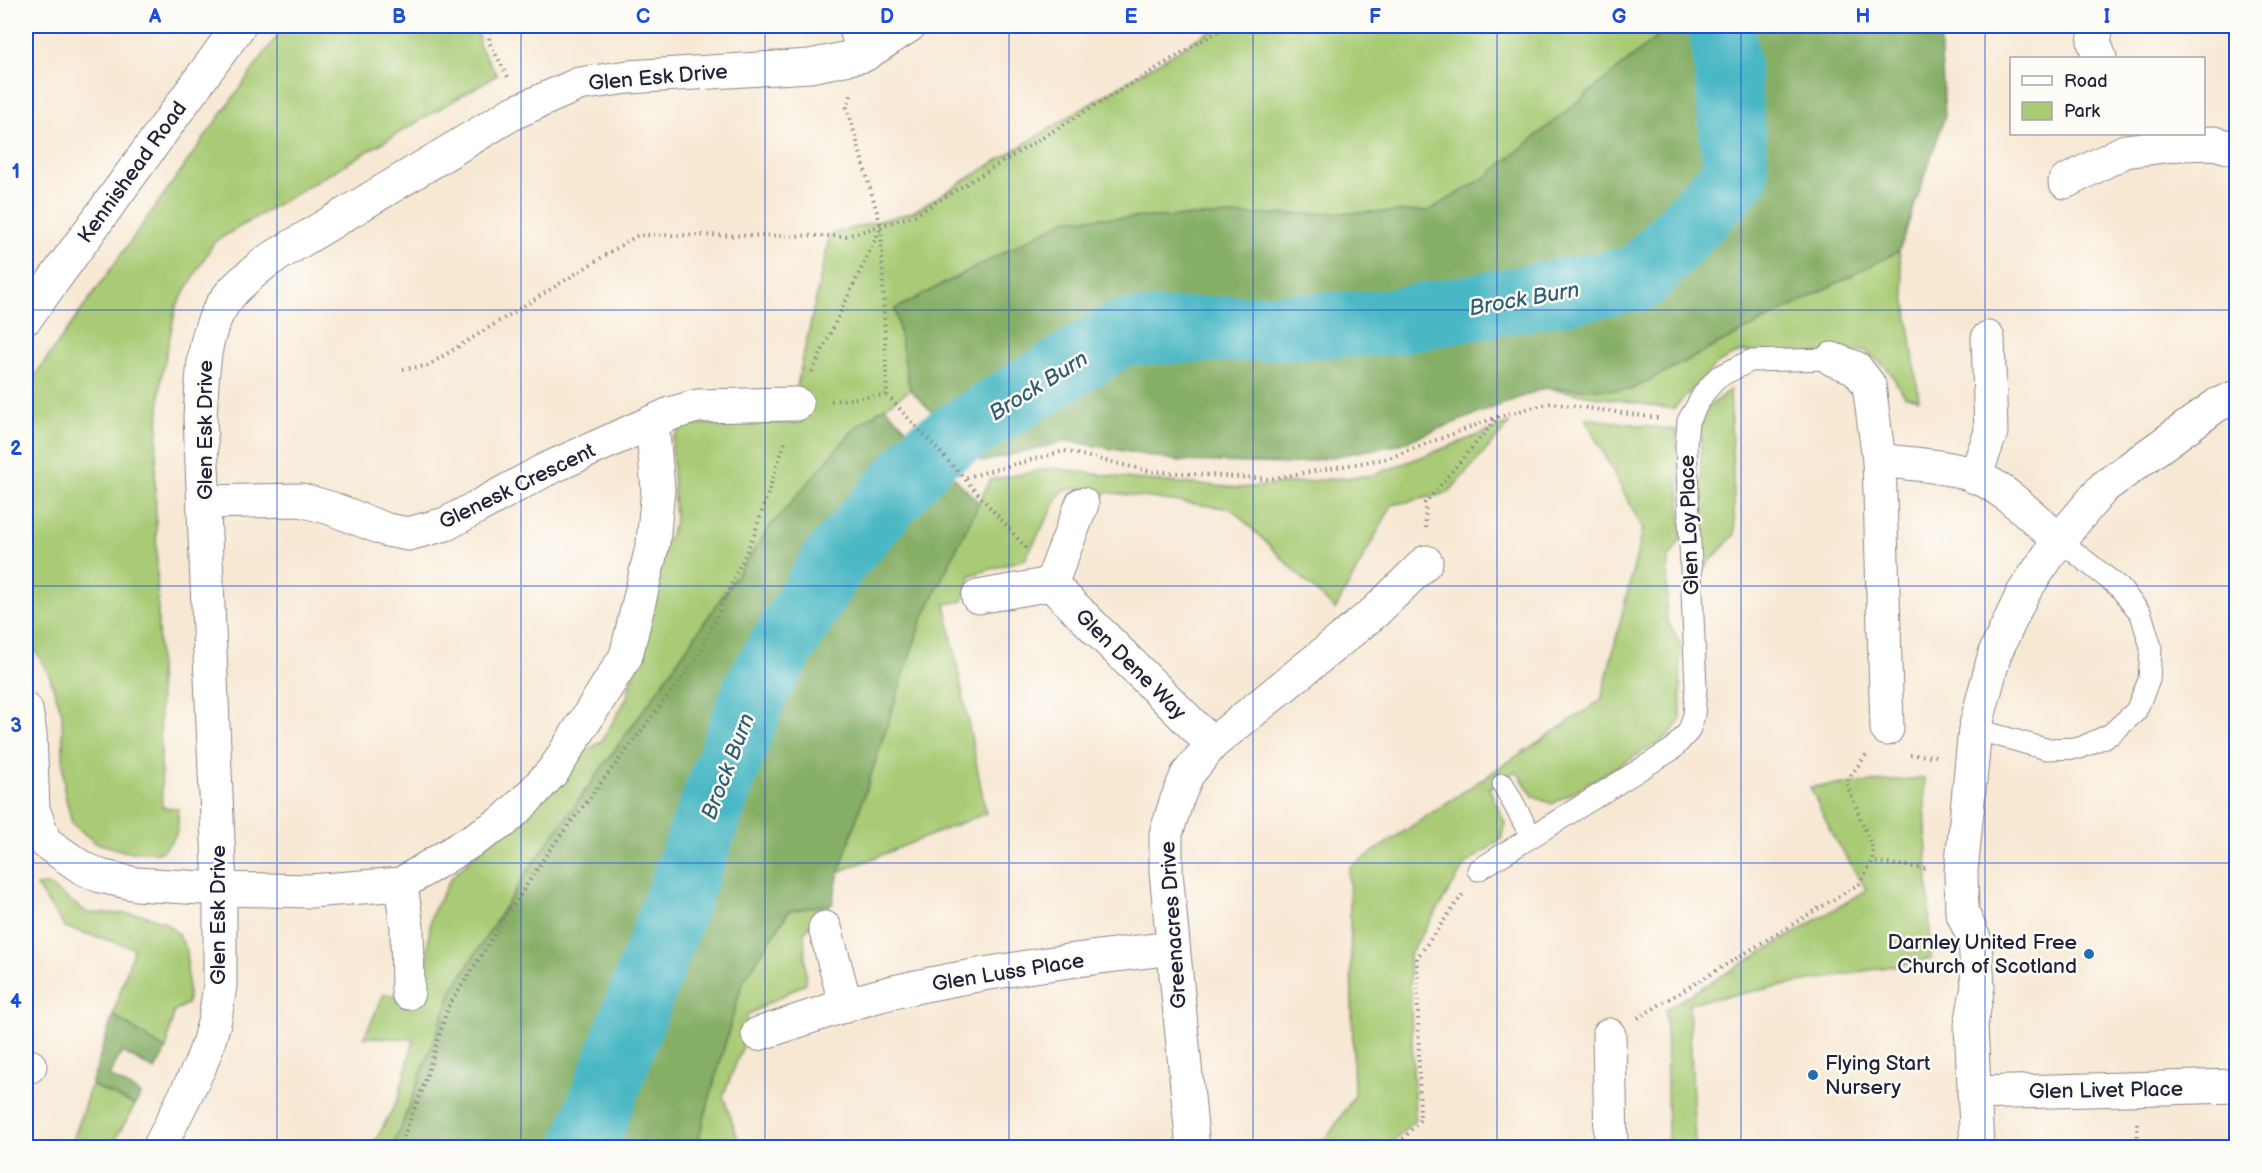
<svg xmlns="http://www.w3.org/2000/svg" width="2262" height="1173" font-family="'Balsamiq Sans',sans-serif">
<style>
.green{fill:#a9cb74;stroke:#667658;stroke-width:1.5}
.forest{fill:#86af66;stroke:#546850;stroke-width:1.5}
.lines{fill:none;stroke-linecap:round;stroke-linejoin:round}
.river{stroke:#49b7c4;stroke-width:66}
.service-casing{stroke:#8c8587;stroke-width:23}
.minor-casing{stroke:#8c8587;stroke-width:35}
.tertiary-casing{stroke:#8c8587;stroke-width:35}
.path{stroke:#8c8587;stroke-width:4;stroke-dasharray:1.5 4.5;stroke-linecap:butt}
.service{stroke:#fff;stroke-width:21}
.minor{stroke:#fff;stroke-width:33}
.tertiary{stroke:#fff;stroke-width:33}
.grid{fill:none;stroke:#1d4ed8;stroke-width:1.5;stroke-opacity:0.55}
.poi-dot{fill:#1f6fb2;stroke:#fdfcf7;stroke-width:2}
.labels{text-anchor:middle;stroke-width:5;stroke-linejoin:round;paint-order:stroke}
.street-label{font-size:21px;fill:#22223b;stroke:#fdfcf7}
.poi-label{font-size:21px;fill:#22223b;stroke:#fdfcf7;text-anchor:end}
.water-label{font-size:22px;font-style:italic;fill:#325e72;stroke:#fdfcf7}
.neatline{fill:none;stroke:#1d4ed8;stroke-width:2}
.grid-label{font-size:20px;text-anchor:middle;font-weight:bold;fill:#1d4ed8}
</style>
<rect width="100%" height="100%" fill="#fdfcf7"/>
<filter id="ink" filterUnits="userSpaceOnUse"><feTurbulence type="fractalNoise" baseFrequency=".0167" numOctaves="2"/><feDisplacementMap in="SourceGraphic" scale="12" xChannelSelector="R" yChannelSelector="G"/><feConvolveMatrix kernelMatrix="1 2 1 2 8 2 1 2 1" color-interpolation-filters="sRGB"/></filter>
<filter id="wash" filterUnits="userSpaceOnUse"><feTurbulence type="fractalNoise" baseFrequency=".008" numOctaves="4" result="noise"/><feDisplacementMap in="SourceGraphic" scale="24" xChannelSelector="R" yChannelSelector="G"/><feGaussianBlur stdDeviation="1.35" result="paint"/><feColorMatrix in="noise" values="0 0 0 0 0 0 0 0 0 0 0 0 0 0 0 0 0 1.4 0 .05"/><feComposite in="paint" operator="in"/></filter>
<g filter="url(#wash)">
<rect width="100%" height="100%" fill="#f7e8d3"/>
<g class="green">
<path d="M284,26h194l1,19 18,30 -283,167 -38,65 -15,72 -6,98 7,330 16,2c1,24 0,27 -17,43h-34l-33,-10 -22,-19 -8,-33 -2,-77 -13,-38 -23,-42v-245z"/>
<path d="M1218,26h434l5,11 -172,141 -57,33 -360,8 -172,90 14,81 -54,37 -86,100 -117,170 -124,172 -76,120 -53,141 -8,17h-20l26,-48 16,-60 -50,-2 20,-43 39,5 8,-83 20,-38 123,-120 27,-16 25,-42 34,-142 15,-35 -3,-83 10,-13 9,-3 110,-1 -4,-38 33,-151 83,-22z"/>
<path d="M1899,251l20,148 -14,-3 -17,-27 -22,-18 -31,2 -95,-1 -22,11 -45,46 -129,-21 86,2z"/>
<path d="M1730,390l5,144 -34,37v-159z"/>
<path d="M1585,418l91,12 6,107 -14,23 -2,59 14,24 1,76 -14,19 -115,66 -18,-7 -18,-26 -27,17 16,35 -4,16 -35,25 -57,91 6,165 -27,27 -107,1 46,-10 27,-42 -5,-228 252,-168 42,-171z"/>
<path d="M1510,423l-62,70 -56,12 -57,105 -103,-101 -126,-17 -4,9 -22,-13 -18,3 -37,68 -54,16 -8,26 -18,3 41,209 -147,59 82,-250 69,-142 62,-12 81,11 108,9 133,-13z"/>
<path d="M1924,778l7,181 -242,44 6,144h-27l-2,-138 201,-119 -32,-50 -25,-53z"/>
<path d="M48,885l40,28 53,1 23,8 14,12 9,17 1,52 -14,8 -8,39 -53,-35 21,-67 -69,-21 -29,-41z"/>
<path d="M832,904l-28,28 2,51 -59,32 -4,31 -20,50 18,51 -45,1 46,-165 47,-72z"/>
<path d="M91,1085l44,20 -24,42h-40z"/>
</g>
<g class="forest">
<path d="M1652,26h287l6,90 -46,135 -269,139 -86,-2 -147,57 -105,19 -113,-3 -111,-20 -86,21 -72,-72 -15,-81 173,-90 360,-8 57,-33 172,-141z"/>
<path d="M885,407l94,96 -58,119 -82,250 -7,32 -43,7 -47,72 -46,164h-304l8,-17 53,-141 76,-120 124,-172 117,-170 86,-100z"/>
<path d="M113,1015l53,35 -11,20 -33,-18 -13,24 32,18 -6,11 -44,-20z"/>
</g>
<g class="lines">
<path class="river" d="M584,1148l172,-459 78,-128 98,-111 190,-117 262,-10 256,-45 96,-103 -10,-119 -5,-30"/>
</g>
</g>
<g filter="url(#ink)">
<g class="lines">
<g class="service-casing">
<g id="service">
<path d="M1975,729l71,20 34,-1 31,-14 25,-23 13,-31 2,-33 -10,-33 -21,-26 -61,-48"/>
<path d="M1503,784l28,52"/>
<path d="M1478,870l195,-121 16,-18 5,-16 2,-27 -10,-242 2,-25 16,-28 14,-16 32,-16 82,-2"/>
</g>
</g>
<g class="minor-casing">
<g id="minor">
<path d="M855,26l9,29"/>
<path d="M2097,26l-3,16 6,16"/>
<path d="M2065,182l60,-31 56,-7 33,-1 22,6"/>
<path d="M1832,359l24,9 13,17 10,75c31,4 67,5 96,16 29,12 61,44 84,64"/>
<path d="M1879,460l8,269"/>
<path d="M1975,477l16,-45 -3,-94"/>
<path d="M204,502l97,-2 29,8 57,22 21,4 38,-10 99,-54 125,-56 27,-8 100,-2"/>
<path d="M1051,584l161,160"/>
<path d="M978,597l73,-13 31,-80"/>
<path d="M26,710l4,24 3,75 12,33 36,25 19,9 36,8 84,5 90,2 91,-7 103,-63 23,-22 27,-29 72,-114 27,-113 5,-54 -6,-67"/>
<path d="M401,884l6,43 1,66"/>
<path d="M825,928l21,78"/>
<path d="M758,1034c45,-14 89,-31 135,-42 92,-21 186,-33 280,-44"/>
<path d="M1609,1035l2,113"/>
<path d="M26,1065l4,1"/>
<path d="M1974,1093l262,-7"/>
<path d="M159,1148l41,-82 8,-22 7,-25 5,-33v-97l-20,-472c3,-44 1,-93 34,-127 10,-10 21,-19 32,-28l247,-149 66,-29 49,-7 182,-11 54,-11 45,-29"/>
<path d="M1193,1148l-27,-276v-38l10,-32 11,-27 25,-31 163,-132 51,-50"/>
</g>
</g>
<g class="tertiary-casing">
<g id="tertiary">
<path d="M26,318l213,-292"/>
<path d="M1977,1148l-6,-123 7,-39 -3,-45 -13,-29 -1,-40 14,-143 20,-76 28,-60 36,-53 45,-53 113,-82 19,-8"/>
</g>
</g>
<g class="path">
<path d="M490,26l-1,16 19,35"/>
<path d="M403,369l24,-3 211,-131 209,1 68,-21 311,-189"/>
<path d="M812,372l69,-145"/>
<path d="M887,395l77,83"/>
<path d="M831,401l56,-6 -6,-169 -34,-119 4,-12"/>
<path d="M1426,528l-1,-25 74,-87"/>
<path d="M1026,548l-62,-70 100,-27 85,20 120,8 120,-21 111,-42 51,-13 107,15"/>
<path d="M1866,755l-20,27 27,67 -1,13"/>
<path d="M1910,755l28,1"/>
<path d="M1638,1018l221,-134 13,-22 53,6"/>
<path d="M2137,1123l1,25"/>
<path d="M399,1148l25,-63 24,-78 100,-155 150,-195 56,-122 32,-96"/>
<path d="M1395,1148l25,-28 -3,-162 46,-64"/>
</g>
<use href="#service" class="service"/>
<use href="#minor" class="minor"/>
<use href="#tertiary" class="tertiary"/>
</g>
</g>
<path class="grid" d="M277,26v1122M521,26v1122M765,26v1122M1009,26v1122M1253,26v1122M1497,26v1122M1741,26v1122M1985,26v1122M26,310h2210M26,586h2210M26,863h2210"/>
<g class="poi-dot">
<circle cx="2089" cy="954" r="6"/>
<circle cx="1813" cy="1075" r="6"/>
</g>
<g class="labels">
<g class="street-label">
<text transform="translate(658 77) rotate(-5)" y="7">Glen Esk Drive</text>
<text transform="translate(132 172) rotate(-54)" y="7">Kennishead Road</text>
<text transform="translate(205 430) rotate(-90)" y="7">Glen Esk Drive</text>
<text transform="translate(517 486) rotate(-26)" y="7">Glenesk Crescent</text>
<text transform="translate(1689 525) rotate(-92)" y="7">Glen Loy Place</text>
<text transform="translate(1131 664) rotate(45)" y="7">Glen Dene Way</text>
<text transform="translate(218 915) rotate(-90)" y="7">Glen Esk Drive</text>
<text transform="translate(1173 925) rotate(-94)" y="7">Greenacres Drive</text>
<text transform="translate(1008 972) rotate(-9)" y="7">Glen Luss Place</text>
<text transform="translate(2106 1090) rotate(-1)" y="7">Glen Livet Place</text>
</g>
<g class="poi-label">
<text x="2077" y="949">Darnley United Free<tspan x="2077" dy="24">Church of Scotland</tspan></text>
<text x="1825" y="1070" text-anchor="start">Flying Start<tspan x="1825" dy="24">Nursery</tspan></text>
</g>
<g class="water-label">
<text transform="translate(1524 298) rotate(-10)" y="8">Brock Burn</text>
<text transform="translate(1038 385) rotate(-32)" y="8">Brock Burn</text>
<text transform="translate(727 766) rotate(-69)" y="8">Brock Burn</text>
</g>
</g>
<rect width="2262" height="1173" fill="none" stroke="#fdfcf7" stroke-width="66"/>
<rect x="2010" y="57" width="195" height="78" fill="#fdfcf7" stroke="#a5a5ac" stroke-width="1.5"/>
<rect x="2022" y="76" width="30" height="9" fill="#ffffff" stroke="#a5a5ac" stroke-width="1.5"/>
<text x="2064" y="87" font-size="18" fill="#22223b">Road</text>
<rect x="2022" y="102" width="30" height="18" fill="#a9cb74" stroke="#a5a5ac" stroke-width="1.5"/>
<text x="2064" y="117" font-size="18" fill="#22223b">Park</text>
<rect x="33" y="33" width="2196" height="1107" class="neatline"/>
<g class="grid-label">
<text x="155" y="23">A</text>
<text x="399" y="23">B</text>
<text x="643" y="23">C</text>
<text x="887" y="23">D</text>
<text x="1131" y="23">E</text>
<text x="1375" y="23">F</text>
<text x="1619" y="23">G</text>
<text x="1863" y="23">H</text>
<text x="2107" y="23">I</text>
<text x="16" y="178">1</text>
<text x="16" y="455">2</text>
<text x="16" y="732">3</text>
<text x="16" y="1008">4</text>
</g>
</svg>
